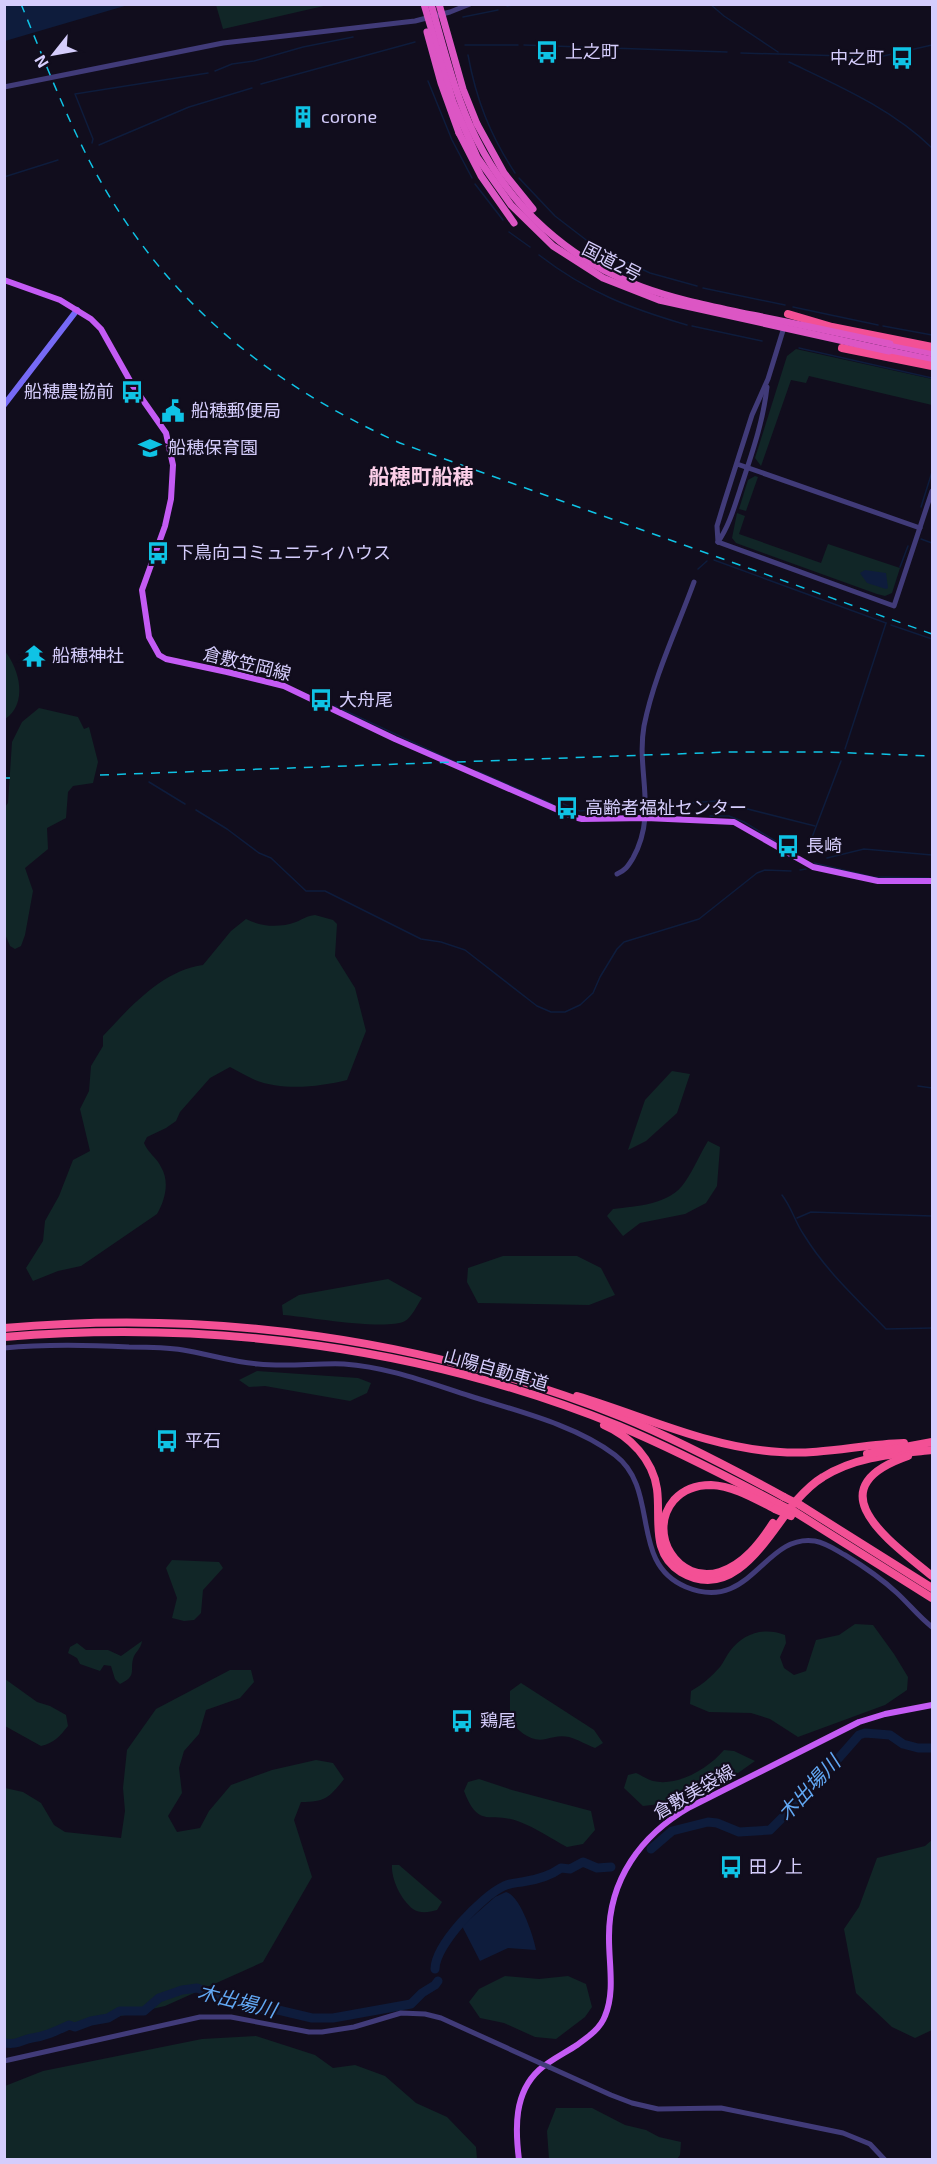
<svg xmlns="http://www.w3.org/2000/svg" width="937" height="2164" font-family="'Exo 2','Noto Sans JP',sans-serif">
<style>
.green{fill:#112627}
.water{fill:#0e1c3c}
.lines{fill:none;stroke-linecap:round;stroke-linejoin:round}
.stream{stroke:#0e1c3c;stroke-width:1.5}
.river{stroke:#0e1c3c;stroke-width:9}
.tertiary{stroke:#413b79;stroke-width:5}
.secondary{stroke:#766af5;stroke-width:6}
.primary{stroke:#c45bf4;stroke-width:6}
.trunk{stroke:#dc56c4;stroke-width:7}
.motorway{stroke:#f35095;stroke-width:8}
.rail{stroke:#0fc3e5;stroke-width:1.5;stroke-dasharray:9 8;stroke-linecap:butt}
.tertiary-bridge{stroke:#413b79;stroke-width:5}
.trunk-bridge{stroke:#dc56c4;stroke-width:7}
.motorway-bridge{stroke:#f35095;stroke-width:8}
.labels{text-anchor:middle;stroke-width:4.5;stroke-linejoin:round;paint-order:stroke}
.poi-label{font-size:18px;fill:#d5cdfc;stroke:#110d1d;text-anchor:start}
.street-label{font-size:18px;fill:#d5cdfc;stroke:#110d1d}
.water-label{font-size:20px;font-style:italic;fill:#62a8f4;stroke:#110d1d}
.quarter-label{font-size:21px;font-weight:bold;fill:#fccfe9;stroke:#110d1d}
</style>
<rect width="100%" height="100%" fill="#110d1d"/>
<g class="green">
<path d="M216,5v-1l112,1 -105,24z"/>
<path d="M796,349l136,30v26l-123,-29 -3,7 -15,-3 -30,86 -6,-8 32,-102z"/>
<path d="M755,476l3,1 -12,34 -7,-2 9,-29z"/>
<path d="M737,513l8,3 -6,18 82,29 7,-19 72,24 -8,25 -7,3 -8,-2 -141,-51 -4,-5z"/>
<path d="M4,650c16,19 24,54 1,69z"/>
<path d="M39,708l39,9 6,12 5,-2 9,35 -5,21 -20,3 -5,6 -2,26 -19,10 1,21 -23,19 8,23 -8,44 -4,11 -6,3 -5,-3 -5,-12v-127l3,-4 4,-61 10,-20z"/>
<path d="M315,915l18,5 4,4 -2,32 20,32 11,43 -19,49c-28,7 -64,11 -92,0 -9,-4 -17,-9 -25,-13l-20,11 -30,34 -4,9 -10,7 -19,9 -3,6c4,10 13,15 17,24 9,15 4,33 -4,47l-76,52 -23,5 -25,10 -7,-13 17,-27 2,-20 14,-25 14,-36 17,-9 -10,-42 9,-18 2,-25 12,-20v-10c27,-29 60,-66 100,-71l28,-34 15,-12c16,8 33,9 50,3 7,-3 11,-6 19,-7z"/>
<path d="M672,1071l18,3 -13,39 -31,28 -18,9 17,-50z"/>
<path d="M708,1141l12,6 -3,39 -11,17 -21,11 -45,9 -17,13 -16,-20 6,-7c24,-3 57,-4 72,-27 9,-13 15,-28 23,-41z"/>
<path d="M503,1256h74l24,12 14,27 -26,10 -111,-2 -11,-21 1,-14z"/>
<path d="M388,1279l34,19c-5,7 -10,19 -17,23 -19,10 -96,-4 -122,-6l-1,-10 17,-10z"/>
<path d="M257,1371l101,7 13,5 -4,10 -17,8 -85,-15 -16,1 -10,-7z"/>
<path d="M172,1560l47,2 4,6 -20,22 -2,23 -7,7 -10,1 -12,-3 5,-20 -11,-30z"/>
<path d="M855,1624l18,1 21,29 14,23 -1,13 -22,15 -87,32 -28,-18 -19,-6 -42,-1 -19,-8 1,-13c11,-6 21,-15 29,-24 4,-5 6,-11 10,-16 14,-18 34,-24 55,-16l1,8 -6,14 4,11 10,7 12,-4 10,-31 23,-5z"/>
<path d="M142,1641c-1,8 -7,11 -9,18 -3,12 4,17 -13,25l-5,-5 -4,-13 -7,-1 -4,6 -20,-7 -3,-6 -9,-5 2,-6 7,-4 9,7h22l13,6z"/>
<path d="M230,1670h21l3,12 -14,16 -34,12 -7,24 -15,17 -5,17 3,25 -14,23 9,16 23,-4 9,-17 22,-26 41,-15 44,-10 17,3 11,16c-15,19 -19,23 -43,23l-7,18 18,57 -49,85 -98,44 -160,36v-254l18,4 18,11 13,22 11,7 56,6 4,-27 -2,-23 4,-38 29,-41z"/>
<path d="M5,1679l32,23 13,4 16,9 2,11c-8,10 -14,17 -27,20l-36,-20z"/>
<path d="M521,1683l73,47 9,13 -8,5c-8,-3 -18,-9 -26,-11 -8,-2 -16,0 -23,2 -15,4 -27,-8 -36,-18v-30z"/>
<path d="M724,1750l10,1 21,10 -17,12 -53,20 -16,10 -26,3 -19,-18 4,-13 8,-2c5,2 12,7 17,8 25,6 56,-13 71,-31z"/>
<path d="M479,1779l33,11 79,21 4,19 -12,14 -16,3c-15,-8 -31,-19 -47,-25 -29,-12 -41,9 -56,-31l4,-9z"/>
<path d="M932,1840v190l-17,8 -23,-11 -36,-34 -12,-64 15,-22 18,-49 48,-12z"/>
<path d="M392,1865h7l43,37 -5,8c-7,2 -17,4 -24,-1 -12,-9 -22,-30 -21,-44z"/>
<path d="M505,1976l34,3 29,-3 18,8 6,23 -7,10 -29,22 -21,-2 -31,-14 -24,-5 -11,-16 10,-13z"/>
<path d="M256,2036l59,19 18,13 22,-3 30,11 31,27 31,14 29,30 1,12h-472v-73l38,-15 159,-32z"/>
<path d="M556,2108h36l33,17 21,5 13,7 22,5 -1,13 -4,5 -127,-1 -2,-28z"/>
</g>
<g class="water">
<path d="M5,4h123v1l-123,36z"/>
<path d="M865,570l21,3 2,15 -2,1 -19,-6 -7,-10z"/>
<path d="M506,1892c14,3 28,45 30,58l-28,-2 -28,13 -18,-35 33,-29z"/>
</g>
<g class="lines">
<g class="stream">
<path d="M710,4l14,12 54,36"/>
<path d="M507,6l15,-2"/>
<path d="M463,17l35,-7"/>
<path d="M465,45h53"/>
<path d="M524,45l203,7"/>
<path d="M741,53l138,4 53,-12"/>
<path d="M468,55c8,44 22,80 47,118"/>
<path d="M789,62c50,24 103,47 143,86"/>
<path d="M215,71l17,-7 22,-3 49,-14 50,-10"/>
<path d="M428,81l24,59 20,38"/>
<path d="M261,84l154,-42"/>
<path d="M92,143l1,-4 -18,-45 133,-21"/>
<path d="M99,145l90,-38 63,-19"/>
<path d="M4,177l54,-17"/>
<path d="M519,178l36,38 39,30"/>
<path d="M475,184l28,36"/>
<path d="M509,232l21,15"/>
<path d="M599,249l51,24 47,13"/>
<path d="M539,255c48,37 90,53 148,70"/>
<path d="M703,288l82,17"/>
<path d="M793,307l85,18"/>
<path d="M692,326l70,15"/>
<path d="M883,326l49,9"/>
<path d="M799,348l133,30"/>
<path d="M921,507l11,-35"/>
<path d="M921,539l11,4"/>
<path d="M714,560l172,63"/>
<path d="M900,567l8,-21"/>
<path d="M698,569l9,-8"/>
<path d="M891,625l41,14"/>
<path d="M335,706l131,61"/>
<path d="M845,749l41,-126"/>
<path d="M477,771l75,33"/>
<path d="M149,782l36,22"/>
<path d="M561,803l19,8 41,-5"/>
<path d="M633,806h3"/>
<path d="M653,806l63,-5 99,25"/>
<path d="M196,810l31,19 32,24 12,5 35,33h19l96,48 20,3 24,8 72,56 14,6h14l15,-7 13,-12 7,-16 17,-28 7,-7 75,-23 58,-46 8,-3 26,1"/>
<path d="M710,816h19l15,6 51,31"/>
<path d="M808,848l33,-87"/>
<path d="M827,858l37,-9 68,6"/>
<path d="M814,863l59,14 56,1"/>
<path d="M800,870l6,-1"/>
<path d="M918,1086l14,2"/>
<path d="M782,1195c10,13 13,27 22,40 22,36 53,64 82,94l46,-1"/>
<path d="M797,1218l14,-6 121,4"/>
</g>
<g class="river">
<path d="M651,1849l21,-18 36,-9 9,1 22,9 31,-2 20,-20 16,-20 31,-30 22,-25 6,-2 25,2 13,9 15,4h14"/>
<path d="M435,1969c0,-24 47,-73 69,-83 6,-3 12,-3 18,-4 14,-2 28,-6 39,-14l9,1 13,-7 14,6 14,-1"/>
<path d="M4,2043c15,2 16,-3 28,-5 14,-2 24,-7 37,-13l6,2 16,-6 17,-3 12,-7h24l15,-13 23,-8 15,-2 59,21 22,1 34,8h21l78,-14 11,-11 13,-8 3,-4"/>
</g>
<g class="tertiary">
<path d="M4,87l219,-44 192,-22 35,-9 20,-8"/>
<path d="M737,464l183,64"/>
<path d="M718,542l176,64 38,-115"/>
<path d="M718,542l-1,-16 7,-23 28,-88 16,-36 17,-55"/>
<path d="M718,542c11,-16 16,-34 22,-52 11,-34 23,-67 27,-103"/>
<path d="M617,874c9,-4 11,-8 16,-16 25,-45 3,-86 11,-132 10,-50 33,-97 50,-144"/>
<path d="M4,1348c42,-4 84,-3 125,-1 18,0 36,0 54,3 25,4 49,12 75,14 29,3 57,-1 86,0 44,3 85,19 126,32 47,15 106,29 145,59 46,35 13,108 71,132 65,27 78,-54 129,-46 11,2 21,9 30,14 18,11 36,23 52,38 12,11 22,24 35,34"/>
<path d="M4,2061l196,-44h31l78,15h13l32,-5 47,-14 24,1 16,4 99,45"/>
<path d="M549,2067l62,28 21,8 26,6 63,-1 122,25 27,11 15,16"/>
</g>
<path class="secondary" d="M4,405l73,-95"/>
<g class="primary">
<path d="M4,280l56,20 31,19 10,10 32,57 33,47 7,32 -2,34 -6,27 -23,64 7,47 10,18 7,4 61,13 57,14 111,53 179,78 8,2 64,-1 88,4 79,45 65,14h54"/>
<path d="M519,2160c-4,-32 -5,-67 20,-90 11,-10 26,-17 38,-25 11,-8 23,-16 28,-29 10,-24 4,-51 4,-77 -1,-59 32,-104 81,-132l169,-85 26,-8 47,-9"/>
</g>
<g class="trunk">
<path d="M477,124l27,49 29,36"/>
<path d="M459,133l22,43 33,47"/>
<path d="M890,344l42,9"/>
<path d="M889,351l43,9"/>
</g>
<g class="motorway">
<path d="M788,314l44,13 100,20"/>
<path d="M842,348l90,18"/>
<path d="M4,1328c209,-19 423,11 618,89 56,23 109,51 162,80"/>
<path d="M4,1337c209,-17 421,10 615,89 55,23 107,50 160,78"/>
<path d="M577,1396c67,20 132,52 203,56 42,3 83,-8 124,-9"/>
<path d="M604,1425c26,11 49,35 53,64 4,30 -7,64 24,83 54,32 88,-39 115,-71 8,-9 17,-18 27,-24 33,-21 72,-23 109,-27"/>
<path d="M867,1454l65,-12"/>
<path d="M908,1456c-95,33 -18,85 24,120"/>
<path d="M800,1505l132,83"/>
<path d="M795,1512l137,86"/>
<path d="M773,1523c-13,20 -29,41 -53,49 -42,13 -74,-39 -46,-72 10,-11 23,-15 37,-15 23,1 44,14 64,24"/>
</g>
<g class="rail">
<path d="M21,4c22,53 43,108 69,158 71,135 173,219 310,281l532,191"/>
<path d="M100,775l629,-23h97l106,4"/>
<path d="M4,778h6"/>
</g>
<path class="tertiary-bridge" d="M540,2063l9,4"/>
<g class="trunk-bridge">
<path d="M424,4l29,98 24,55 34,48 42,41 50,32 56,22 230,51"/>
<path d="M431,4c13,45 24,92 45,134 34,69 94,123 166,149 35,13 73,20 110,28 46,9 92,19 138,29"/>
<path d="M439,4l24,85 14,35"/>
<path d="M427,32l14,51 18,50"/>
</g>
<g class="motorway-bridge">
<path d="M784,1497l16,8"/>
<path d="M779,1504l16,8"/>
<path d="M775,1509l16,7"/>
</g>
</g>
<defs>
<g id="bus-bare" transform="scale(1.8)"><path d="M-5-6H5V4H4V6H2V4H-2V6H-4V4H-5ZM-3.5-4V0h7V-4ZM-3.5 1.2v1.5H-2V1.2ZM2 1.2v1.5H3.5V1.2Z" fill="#0fc3e5" stroke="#110d1d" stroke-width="2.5" paint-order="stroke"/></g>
<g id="building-bare" transform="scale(1.8)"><path d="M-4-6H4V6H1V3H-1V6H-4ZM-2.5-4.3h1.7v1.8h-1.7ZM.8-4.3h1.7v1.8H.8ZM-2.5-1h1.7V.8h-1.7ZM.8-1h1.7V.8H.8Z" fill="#0fc3e5" stroke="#110d1d" stroke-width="2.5" paint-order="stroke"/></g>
<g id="civic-bare" transform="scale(1.8)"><path d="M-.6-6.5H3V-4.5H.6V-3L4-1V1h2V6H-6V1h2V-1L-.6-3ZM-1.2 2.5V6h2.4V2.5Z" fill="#0fc3e5" stroke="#110d1d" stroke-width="2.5" paint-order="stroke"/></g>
<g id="school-bare" transform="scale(1.8)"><path d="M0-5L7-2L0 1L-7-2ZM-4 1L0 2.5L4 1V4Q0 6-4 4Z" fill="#0fc3e5" stroke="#110d1d" stroke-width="2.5" paint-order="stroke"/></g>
<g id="temple-bare" transform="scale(1.8)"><path d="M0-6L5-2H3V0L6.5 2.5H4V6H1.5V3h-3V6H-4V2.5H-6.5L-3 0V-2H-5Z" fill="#0fc3e5" stroke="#110d1d" stroke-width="2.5" paint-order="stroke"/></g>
</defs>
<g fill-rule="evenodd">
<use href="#bus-bare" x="547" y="52"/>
<use href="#bus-bare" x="902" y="58"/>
<use href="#building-bare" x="303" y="117"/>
<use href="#bus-bare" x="132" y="392"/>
<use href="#civic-bare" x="173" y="411"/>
<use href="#school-bare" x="150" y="448"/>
<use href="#bus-bare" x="158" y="553"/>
<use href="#temple-bare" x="34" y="656"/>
<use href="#bus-bare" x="321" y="700"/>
<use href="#bus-bare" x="567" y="808"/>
<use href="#bus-bare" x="788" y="846"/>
<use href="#bus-bare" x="167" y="1441"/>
<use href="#bus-bare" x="462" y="1721"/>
<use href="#bus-bare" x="731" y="1867"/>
</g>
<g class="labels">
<g class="poi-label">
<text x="565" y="58">上之町</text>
<text x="884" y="64" text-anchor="end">中之町</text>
<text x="321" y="123">corone</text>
<text x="114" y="398" text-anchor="end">船穂農協前</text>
<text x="191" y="417">船穂郵便局</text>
<text x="168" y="454">船穂保育園</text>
<text x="176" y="559">下鳥向コミュニティハウス</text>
<text x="52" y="662">船穂神社</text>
<text x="339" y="706">大舟尾</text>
<text x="585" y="814">高齢者福祉センター</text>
<text x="806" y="852">長崎</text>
<text x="185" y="1447">平石</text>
<text x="480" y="1727">鶏尾</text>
<text x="749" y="1873">田ノ上</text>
</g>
<g class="street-label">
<text transform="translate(612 262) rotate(27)" y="6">国道2号</text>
<text transform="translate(247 664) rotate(14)" y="6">倉敷笠岡線</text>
<text transform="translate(496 1370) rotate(16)" y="6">山陽自動車道</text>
<text transform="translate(694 1792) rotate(-30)" y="6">倉敷美袋線</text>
</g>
<g class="water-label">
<text transform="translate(809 1788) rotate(-47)" y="7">木出場川</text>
<text transform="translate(237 2001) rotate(14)" y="7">木出場川</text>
</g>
<g class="quarter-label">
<text x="421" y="484">船穂町船穂</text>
</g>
</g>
<rect width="937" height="2164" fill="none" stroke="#d5cdfc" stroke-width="12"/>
<g transform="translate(54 54) rotate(239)" stroke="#110d1d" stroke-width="4.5" paint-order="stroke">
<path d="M0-4.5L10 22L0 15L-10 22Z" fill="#d5cdfc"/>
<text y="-9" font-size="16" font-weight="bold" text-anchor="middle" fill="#d5cdfc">N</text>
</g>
</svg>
